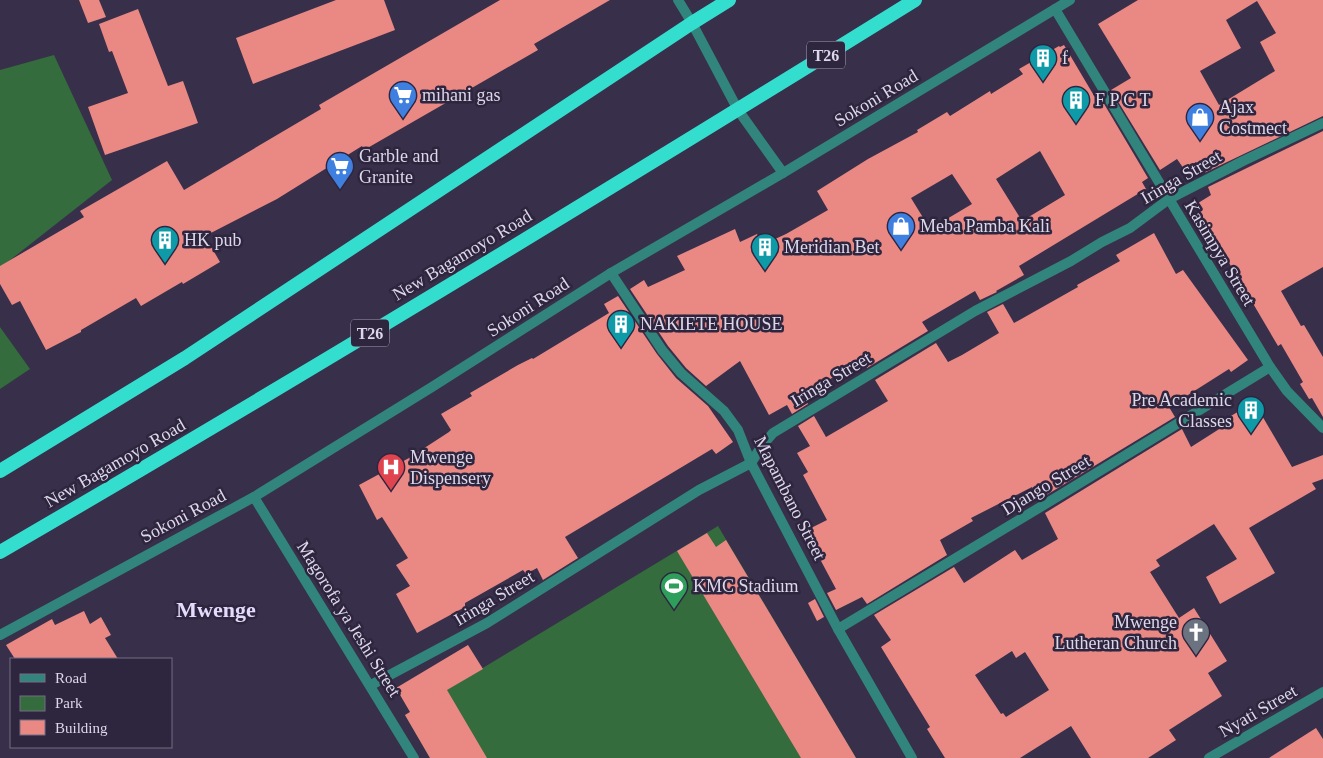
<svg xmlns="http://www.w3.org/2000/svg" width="1323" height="758" font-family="Georgia,serif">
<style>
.green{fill:#346c3d}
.building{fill:#ea8883;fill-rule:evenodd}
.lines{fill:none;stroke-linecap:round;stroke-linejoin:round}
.minor{stroke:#31857c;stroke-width:10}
.tertiary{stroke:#31857c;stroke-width:10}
.trunk{stroke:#34dece;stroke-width:14}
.labels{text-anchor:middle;stroke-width:5;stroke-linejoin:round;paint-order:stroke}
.shield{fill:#2e253f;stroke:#a8a2b6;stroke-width:1}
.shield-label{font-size:16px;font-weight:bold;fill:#ddd8e9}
.poi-label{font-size:18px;fill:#ddd8e9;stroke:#2e253f;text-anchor:start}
.street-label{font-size:18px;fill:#ddd8e9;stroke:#2e253f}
.district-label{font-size:22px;font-weight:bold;fill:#e4dafc;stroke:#2e253f}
</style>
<rect width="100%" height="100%" fill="#382f4a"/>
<g class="green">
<path d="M54,55l58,125 -112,88v-198z"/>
<path d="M0,327l30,42 -30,20z"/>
<path d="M718,526l138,232h-426l-25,-43z"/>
</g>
<g class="building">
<path d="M79,0h20l7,17 -18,6z"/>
<path d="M336,0h48l11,30 -142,54 -17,-46z"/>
<path d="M500,0h110l-76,44 4,6 -174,100 -2,-4 -85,53 -72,37 15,26 -37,22 -1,-2 -41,24 -5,-8 -55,32v2l-35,18 -26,-49 -8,4 -12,-21v-18l84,-49 -4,-6 87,-50 17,29 137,-81 -2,-4z"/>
<path d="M1138,0h185v116l-121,58 -6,-12 -12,7 -7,-10 -17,11 -49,-80 20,-12 -33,-54zM1257,1l19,32 -16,9 15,29 -56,34 -19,-34 41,-23 -15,-28z"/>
<path d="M138,9l30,77 15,-5 15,42 -93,32 -17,-48 40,-14 -16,-42 -3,1 -10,-28z"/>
<path d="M1064,45l29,49 3,5 4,-2 48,81 -6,4 4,7 -127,77 5,9 -28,16 1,1 -17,8 -5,-9 -53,31 6,9 -61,37 -6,-7 -48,28 2,4 -10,6 3,5 -16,10 -5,-9 -18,10 -29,-54 -34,25 -20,-18 -18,-22 -38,-57 14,-9 4,7 37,-17 -8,-14 58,-27 5,13 17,-8 5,11 24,-11 42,-24 -11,-19 51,-32 50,-27 -1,-2 30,-18 3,4 40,-25 1,3 32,-20 -4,-5 40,-23 1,1zM1040,151l25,44 -43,26 -26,-42zM952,174l20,30 -42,25 -19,-31z"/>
<path d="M1323,131v136l-42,24 20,35 3,-1 19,32v60l-11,-19 -3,1 -9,-15 3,-2 -22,-38 -3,2 -83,-141 16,-10 -3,-8z"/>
<path d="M1154,233l22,41 7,-4 65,90 -17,12 -2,-3 -60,38 6,10 -117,71 -20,12 -6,-13 -61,31 2,3 -33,19 7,15 -80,49 -5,-7 -26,13 -9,-17 9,-4 -15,-28 1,-1 -8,-16 2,-1 -7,-14 18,-9 -24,-45 5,-3 -11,-19 13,-7 -12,-20 16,-10 12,21 62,-36 -13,-21 61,-37 12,19 14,-7 37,-22 -12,-21 16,-8 11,19 64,-36 -1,-2 43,-24 -4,-6z"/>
<path d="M618,296l39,58 19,24 32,28 25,36 -17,12 -4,-5 -147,88 13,21 -35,22 -6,-12 -11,6 -3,-4 -58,33v4l-48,26 -21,-39 14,-8 -14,-21 12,-7 -26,-41 -5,3 -18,-35 50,-27 40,-26 2,-2 -10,-16 31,-18 -2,-3 48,-28 14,-7 1,1 76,-46 -5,-9z"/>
<path d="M1254,402l38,65 31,-12v24l-11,4 4,6 -67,39 26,45 -55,31 -14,-27 31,-18 -23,-35 -58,36 4,6 -10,6 29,46 15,-10 33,53 -19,12 14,23 -53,34 7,10 -28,18h-57l-20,-32 -51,32h-75l-18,-29 3,-2 -49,-80 10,-7 -17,-25 80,-48 10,16 51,-33 7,10 36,-21 -13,-26 137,-84 9,18 33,-21 -3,-4zM1012,651l4,7 9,-6 24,38 -43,27 -3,-4 -2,1 -26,-39z"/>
<path d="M707,533l9,14 10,-7 130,218h-55l-124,-207z"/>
<path d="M815,599l9,18 -7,4 -9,-18z"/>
<path d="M84,611l6,13 11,-7 10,18 -6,3 13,21h-103l-9,-14 46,-26 3,6z"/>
<path d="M468,645l15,24 -36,21 40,68h-57l-25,-43 5,-3 -14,-24z"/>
<path d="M1316,728l7,11v19h-54z"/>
</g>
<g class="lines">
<g class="minor">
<path d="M1055,9l215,358 17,24 36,37"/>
<path d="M611,273l51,77 19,23 43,38 14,19 13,33 87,166 74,129"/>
<path d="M838,629l224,-135 208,-127"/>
<path d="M371,685l116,-62 212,-133 52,-27 10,-16 12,-14 202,-122 96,-50 31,-19 28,-14 39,-29 74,-38 80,-38"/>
<path d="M1209,758l114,-66"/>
</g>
<g class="tertiary">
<path d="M678,0l14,23 46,87 45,63"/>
<path d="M254,497l160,261"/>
<path d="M0,635l254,-138 178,-110 179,-114 172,-100 287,-173"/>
</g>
<g class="trunk">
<path d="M0,471l185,-113 507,-335 37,-23"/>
<path d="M0,552c308,-179 612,-364 915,-552"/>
</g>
</g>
<defs>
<g id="building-pin" transform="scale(1.4375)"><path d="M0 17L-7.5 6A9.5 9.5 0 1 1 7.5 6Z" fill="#0f9aa8" stroke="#2e253f"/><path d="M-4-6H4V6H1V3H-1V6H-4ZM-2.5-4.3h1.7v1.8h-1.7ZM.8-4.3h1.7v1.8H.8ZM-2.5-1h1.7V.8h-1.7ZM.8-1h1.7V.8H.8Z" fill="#fff"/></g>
<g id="supermarket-pin" transform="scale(1.4375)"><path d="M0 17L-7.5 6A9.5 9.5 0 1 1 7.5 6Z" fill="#3f7fe0" stroke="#2e253f"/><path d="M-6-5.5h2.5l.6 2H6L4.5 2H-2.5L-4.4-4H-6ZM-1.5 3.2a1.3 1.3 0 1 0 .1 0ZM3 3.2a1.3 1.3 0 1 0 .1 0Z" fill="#fff"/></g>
<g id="shop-pin" transform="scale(1.4375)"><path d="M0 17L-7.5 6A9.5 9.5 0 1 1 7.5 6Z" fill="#3f7fe0" stroke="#2e253f"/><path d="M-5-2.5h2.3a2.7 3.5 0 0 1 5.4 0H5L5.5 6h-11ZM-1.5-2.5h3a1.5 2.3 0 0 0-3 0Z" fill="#fff"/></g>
<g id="hospital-pin" transform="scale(1.4375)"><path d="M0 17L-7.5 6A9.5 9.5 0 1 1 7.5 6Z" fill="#e0444e" stroke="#2e253f"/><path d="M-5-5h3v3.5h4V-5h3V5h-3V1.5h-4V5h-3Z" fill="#fff"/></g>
<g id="stadium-pin" transform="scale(1.4375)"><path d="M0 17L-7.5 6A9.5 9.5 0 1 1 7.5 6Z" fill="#2e9e5b" stroke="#2e253f"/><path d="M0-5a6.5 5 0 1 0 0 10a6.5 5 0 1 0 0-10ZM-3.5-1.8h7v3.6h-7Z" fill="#fff"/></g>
<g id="church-pin" transform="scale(1.4375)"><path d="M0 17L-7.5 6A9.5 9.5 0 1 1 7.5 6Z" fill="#6b7280" stroke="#2e253f"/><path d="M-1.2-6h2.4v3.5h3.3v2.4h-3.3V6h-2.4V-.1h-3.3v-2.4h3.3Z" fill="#fff"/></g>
</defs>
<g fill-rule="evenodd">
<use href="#building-pin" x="1043" y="58"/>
<use href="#supermarket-pin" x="403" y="95"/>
<use href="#building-pin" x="1076" y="100"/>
<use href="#shop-pin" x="1200" y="117"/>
<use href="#supermarket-pin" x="340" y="166"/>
<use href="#shop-pin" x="901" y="226"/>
<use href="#building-pin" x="165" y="240"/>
<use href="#building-pin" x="765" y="247"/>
<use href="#building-pin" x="621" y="324"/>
<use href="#building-pin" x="1251" y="410"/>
<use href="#hospital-pin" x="391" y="467"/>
<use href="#stadium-pin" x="674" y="586"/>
<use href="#church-pin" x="1196" y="632"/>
</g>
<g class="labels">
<g class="shield">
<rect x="807" y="41.5" width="38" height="27" rx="4"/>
<rect x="351" y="319.5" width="38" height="27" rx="4"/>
</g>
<g class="shield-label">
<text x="826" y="61">T26</text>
<text x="370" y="339">T26</text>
</g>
<g class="poi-label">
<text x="1062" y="64">f</text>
<text x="422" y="101">mihani gas</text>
<text x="1095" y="106">F P C T</text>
<text x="1219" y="113">Ajax<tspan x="1219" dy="21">Costmect</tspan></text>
<text x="359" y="162">Garble and<tspan x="359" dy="21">Granite</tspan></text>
<text x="920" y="232">Meba Pamba Kali</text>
<text x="184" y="246">HK pub</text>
<text x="784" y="253">Meridian Bet</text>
<text x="640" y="330">NAKIETE HOUSE</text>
<text x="1232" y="406" text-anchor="end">Pre Academic<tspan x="1232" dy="21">Classes</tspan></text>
<text x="410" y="463">Mwenge<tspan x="410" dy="21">Dispensery</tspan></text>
<text x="693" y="592">KMC Stadium</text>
<text x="1177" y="628" text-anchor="end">Mwenge<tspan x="1177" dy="21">Lutheran Church</tspan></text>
</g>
<g class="street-label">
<text transform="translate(876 98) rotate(-31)" y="6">Sokoni Road</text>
<text transform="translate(1181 177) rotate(-30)" y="6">Iringa Street</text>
<text transform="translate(1220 253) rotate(59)" y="6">Kasimpya Street</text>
<text transform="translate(462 255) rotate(-31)" y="6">New Bagamoyo Road</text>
<text transform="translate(528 307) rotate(-33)" y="6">Sokoni Road</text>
<text transform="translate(831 379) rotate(-31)" y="6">Iringa Street</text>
<text transform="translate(115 463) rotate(-30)" y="6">New Bagamoyo Road</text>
<text transform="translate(1046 485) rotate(-31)" y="6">Django Street</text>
<text transform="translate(790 498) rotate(63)" y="6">Mapambano Street</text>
<text transform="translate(183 516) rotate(-28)" y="6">Sokoni Road</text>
<text transform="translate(494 598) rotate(-31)" y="6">Iringa Street</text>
<text transform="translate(349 619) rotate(58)" y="6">Magorofa ya Jeshi Street</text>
<text transform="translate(1258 711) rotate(-30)" y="6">Nyati Street</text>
</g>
<g class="district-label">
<text x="216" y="617">Mwenge</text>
</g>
</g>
<rect x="10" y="658" width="162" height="90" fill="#2e253f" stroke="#746d83"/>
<rect x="20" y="674" width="25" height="8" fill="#31857c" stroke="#746d83"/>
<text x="55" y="683" font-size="15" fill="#ddd8e9">Road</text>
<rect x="20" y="696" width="25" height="15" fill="#346c3d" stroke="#746d83"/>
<text x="55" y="708" font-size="15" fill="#ddd8e9">Park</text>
<rect x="20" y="720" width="25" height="15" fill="#ea8883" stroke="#746d83"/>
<text x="55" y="733" font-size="15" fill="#ddd8e9">Building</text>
</svg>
